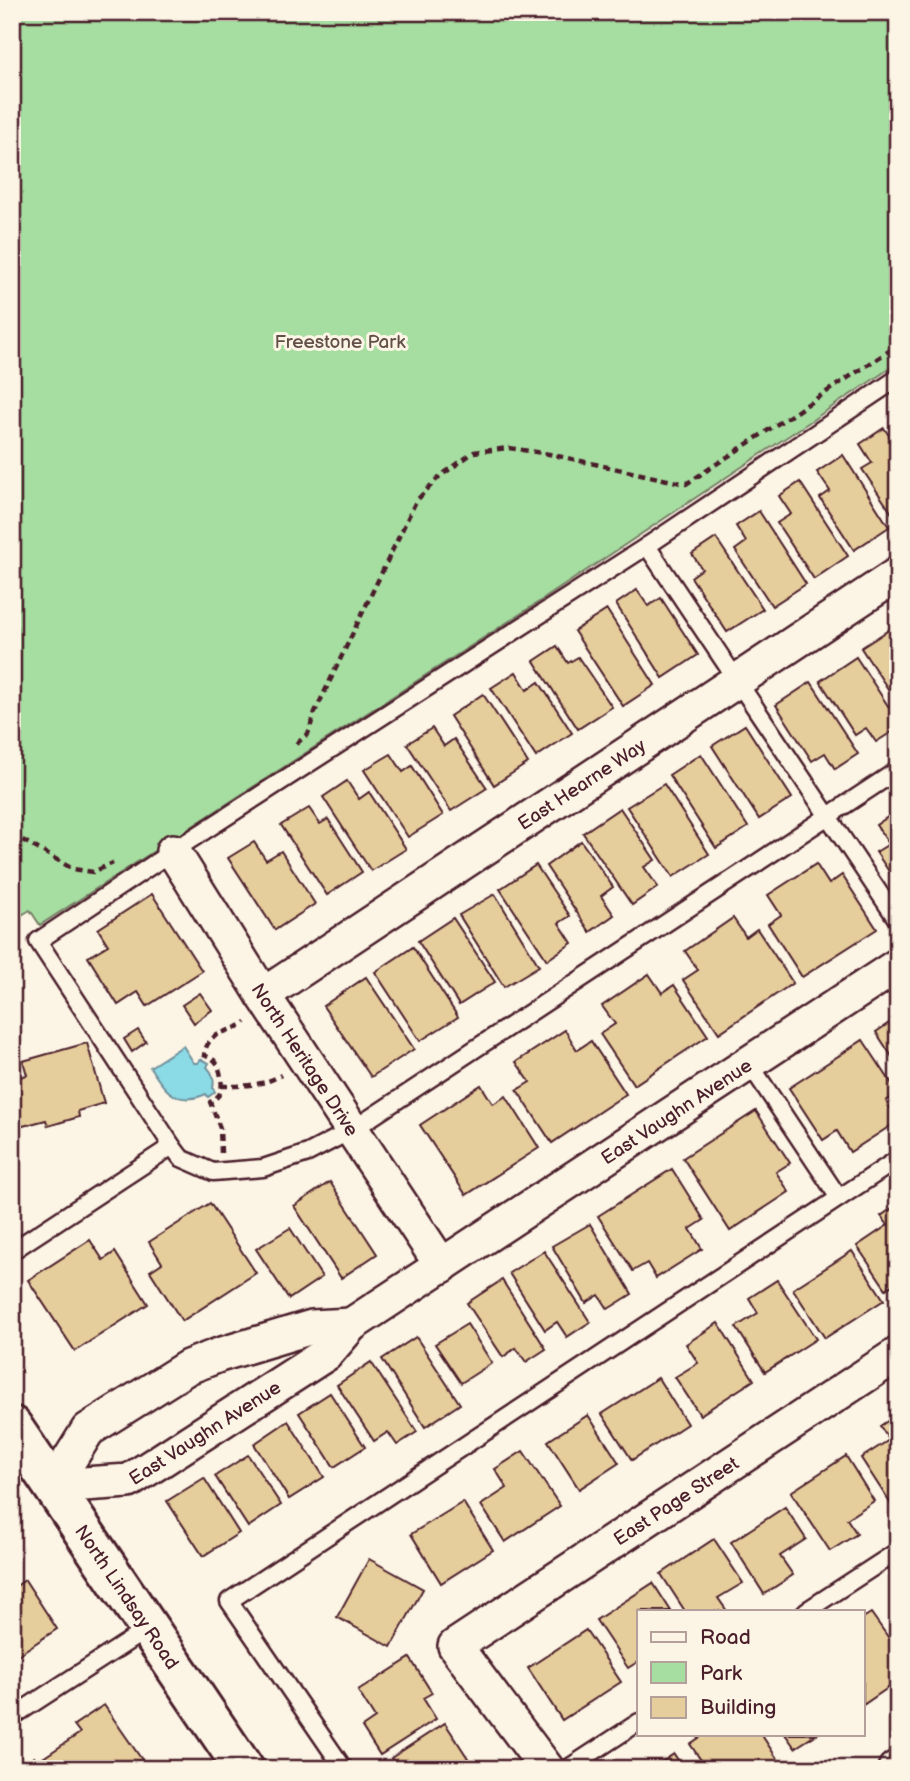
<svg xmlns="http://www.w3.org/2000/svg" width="910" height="1781" font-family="'Balsamiq Sans',sans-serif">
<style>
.green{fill:#a6dea1;stroke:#787e66;stroke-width:2}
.water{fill:#8bdbe7;stroke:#71909c;stroke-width:2}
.building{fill:#e6cd9c;stroke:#4a1f2b;stroke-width:2}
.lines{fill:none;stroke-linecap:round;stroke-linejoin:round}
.service-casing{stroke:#4a1f2b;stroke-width:21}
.minor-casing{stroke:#4a1f2b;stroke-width:38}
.secondary-casing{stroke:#4a1f2b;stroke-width:44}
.path{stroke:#4a1f2b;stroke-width:4.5;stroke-dasharray:7 5;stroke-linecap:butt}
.service{stroke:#fcf5e5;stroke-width:16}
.minor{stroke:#fcf5e5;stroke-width:33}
.secondary{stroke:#fcf5e5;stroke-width:38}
.labels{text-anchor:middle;stroke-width:6;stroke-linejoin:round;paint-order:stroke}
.park-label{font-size:19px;fill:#614f48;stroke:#fcf5e5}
.street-label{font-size:19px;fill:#4a1f2b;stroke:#fcf5e5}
</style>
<rect width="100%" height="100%" fill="#fcf5e5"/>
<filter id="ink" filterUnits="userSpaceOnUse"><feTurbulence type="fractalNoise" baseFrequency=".0143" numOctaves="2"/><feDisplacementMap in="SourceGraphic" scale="14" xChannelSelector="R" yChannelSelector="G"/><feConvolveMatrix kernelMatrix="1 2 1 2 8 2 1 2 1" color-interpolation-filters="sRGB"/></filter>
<g filter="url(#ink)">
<path class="green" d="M12,12h886v351l-353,235 -505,327 -10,-15 -18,11z"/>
<path class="water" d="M183,1046l11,17h4l2,-4 9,4 -2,4c6,6 8,13 6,21l2,4 -7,5 -2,-3c-30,13 -42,-4 -56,-27z"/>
<g class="building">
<path d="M884,428l14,21 -1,72 -35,-52 10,-6 -12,-19z"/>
<path d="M843,455l46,72 -35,23 -34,-52 10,-7 -13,-19z"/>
<path d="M800,482l48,74 -34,23 -37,-56 14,-9 -12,-18z"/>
<path d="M759,511l47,73 -34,22 -37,-56 11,-8 -10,-16z"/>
<path d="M716,538l47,71 -36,23 -36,-55 11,-8 -10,-15z"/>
<path d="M637,590l11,16 13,-8 37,57 -35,23 -47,-74z"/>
<path d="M607,610l48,75 -32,21 -49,-75z"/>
<path d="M895,626l3,5v73l-37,-56z"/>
<path d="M557,646l11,17 10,-6 34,50 -34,22 -44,-68z"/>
<path d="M856,657l42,64v7l-22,14 -10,-14 -11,7 -35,-54z"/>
<path d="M516,672l11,18 12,-8 33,51 -36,24 -45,-69z"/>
<path d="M811,682l47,72 -23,15 -10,-16 -13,8 -36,-56z"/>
<path d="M483,694l45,69 -34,22 -44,-69z"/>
<path d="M745,725l47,73 -33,21 -47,-73z"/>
<path d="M432,728l12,18 10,-7 33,49 -36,23 -44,-67z"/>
<path d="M391,754l12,18 9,-6 31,49 -35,22 -44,-67z"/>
<path d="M701,754l47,73 -32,21 -47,-73z"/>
<path d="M347,781l12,18 10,-7 37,57 -35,22 -48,-74z"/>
<path d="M664,784l45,70 -36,23 -46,-70z"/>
<path d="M309,808l11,16 8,-5 34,53 -35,23 -46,-70z"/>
<path d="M620,808l35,52 -11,7 14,20 -26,18 -49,-72z"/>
<path d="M898,810v75l-22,-33 13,-8 -13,-19z"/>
<path d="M581,841l32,46 -12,9 13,19 -24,17 -44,-66z"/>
<path d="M254,842l12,18 15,-9 34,53 -40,26 -47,-72z"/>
<path d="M816,864l13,20 13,-9 35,54 -75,48 -34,-53 13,-9 -13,-20z"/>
<path d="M536,865l34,51 -11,7 13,20 -25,17 -47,-71z"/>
<path d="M152,894l50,77 -55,35 -9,-14 -20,13 -30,-48 20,-12 -10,-16z"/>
<path d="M495,894l44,72 -35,21 -45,-72z"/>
<path d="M453,918l42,64 -36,23 -41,-64z"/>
<path d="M733,918l13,19 11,-8 36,54 -74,50 -36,-53 15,-10 -13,-19z"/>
<path d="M413,947l45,70 -38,24 -45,-69z"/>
<path d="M649,974l13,19 12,-8 34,51 -74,49 -34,-51 15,-10 -13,-18z"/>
<path d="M366,977l48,72 -43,28 -48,-71z"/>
<path d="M200,993l12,17 -18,13 -12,-18z"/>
<path d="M898,1017v49l-22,-34z"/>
<path d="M138,1030l8,12 -14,10 -8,-13z"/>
<path d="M565,1030l12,20 14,-9 35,53 -74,49 -35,-53 13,-8 -14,-20z"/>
<path d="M863,1040l35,53 -12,8 12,20 -48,31 -13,-21 -14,9 -34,-52z"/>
<path d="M87,1043l17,60 -26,8 1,6 -31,9 -2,-6 -27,7 -7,-25v-23l15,-4 -4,-14z"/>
<path d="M481,1085l12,19 13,-8 33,52 -73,47 -46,-70z"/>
<path d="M756,1111l34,52 -14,9 13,20 -59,39 -47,-73z"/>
<path d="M672,1169l32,51 -14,9 12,20 -46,29 -9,-15 -14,8 -35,-55z"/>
<path d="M330,1182l47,72 -36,24 -47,-72z"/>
<path d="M210,1203l46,70 -74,48 -32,-50 12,-8 -13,-21z"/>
<path d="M898,1204v77l-12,8 -29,-43 31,-21 -7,-9z"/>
<path d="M590,1224l42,70 -24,15 -9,-14 -13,8 -34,-57z"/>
<path d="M290,1228l32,49 -33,22 -33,-50z"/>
<path d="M90,1240l13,20 12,-8 33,52 -73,47 -47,-71z"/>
<path d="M544,1251l46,71 -23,15 -10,-15 -12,8 -36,-57z"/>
<path d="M852,1251l32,49 -59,38 -32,-49z"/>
<path d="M502,1280l44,69 -20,13 -10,-14 -13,9 -36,-54z"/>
<path d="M777,1280l39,59 -51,33 -29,-45 22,-14 -9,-15z"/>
<path d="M718,1323l36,57 -54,35 -25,-38 23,-14 -12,-19z"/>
<path d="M467,1324l25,39 -31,20 -26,-39z"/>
<path d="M416,1337l44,67 -35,23 -43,-68z"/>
<path d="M371,1362l46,70 -20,13 -9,-13 -14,9 -37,-56z"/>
<path d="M658,1378l29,46 -55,36 -30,-46z"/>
<path d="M330,1393l35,54 -31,20 -35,-54z"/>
<path d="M898,1414v92l-4,3 -33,-51 28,-18 -9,-14z"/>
<path d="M588,1415l31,48 -40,26 -31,-48z"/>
<path d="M288,1421l36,56 -35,22 -35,-55z"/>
<path d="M523,1451l37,55 -55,36 -24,-37 26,-17 -12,-19z"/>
<path d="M248,1455l33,50 -33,22 -33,-51z"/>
<path d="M846,1456l28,45 -27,18 10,15 -27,17 -39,-59z"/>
<path d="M204,1478l35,55 -36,23 -36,-55z"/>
<path d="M463,1502l30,48 -52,33 -30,-49z"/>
<path d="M785,1507l21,32 -26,17 13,19 -29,19 -33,-52z"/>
<path d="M714,1539l29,44 -25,15 9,13h-42l-24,-37z"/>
<path d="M369,1559l54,30 -32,58 -54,-30z"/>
<path d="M25,1580l32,49 -45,30v-70z"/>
<path d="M653,1583l18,28h-32v50l-11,7 -32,-48z"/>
<path d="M871,1613l27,38v30l-35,24v-87z"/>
<path d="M586,1630l35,52 -59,38 -34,-52z"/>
<path d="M410,1658l22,35 -9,5 13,21 -56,36 -18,-28 13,-9 -17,-27z"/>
<path d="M104,1705l43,62 -4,2h-93l-7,-11 37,-25 -6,-8z"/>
<path d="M445,1723l30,46h-77l-7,-11z"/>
<path d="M705,1734h56l19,29 -8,6h-65l-17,-25z"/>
<path d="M785,1734h32l-22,14z"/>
<path d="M674,1754l10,15h-33z"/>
<path d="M34,1757l8,12h-25z"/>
</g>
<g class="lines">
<g class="service-casing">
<g id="service">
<path d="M647,546l251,375"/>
<path d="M749,1063l90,135"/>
<path d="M172,1146l-134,-205 135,-90 474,-305 251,-168"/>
<path d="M12,1251l160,-105 9,12 32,14 50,-4 45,-15 44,-23 546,-360"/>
<path d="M806,1611l92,-60"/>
<path d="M12,1717l137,-89"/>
<path d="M344,1769l-115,-168 669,-442"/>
<path d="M567,1769l72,-47"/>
</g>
</g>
<g class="minor-casing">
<g id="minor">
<path id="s1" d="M173,851l90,144 179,271"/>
<path id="s2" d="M263,995l635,-421"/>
<path id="s3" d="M53,1486l76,-5 197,-127 25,-29 547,-360"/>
<path d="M53,1486l35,-56 100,-63 31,-12 93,-28 39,-2"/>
<path id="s4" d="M547,1769l-92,-123 443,-292"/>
<path d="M895,1769l3,-2"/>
</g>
</g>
<g class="secondary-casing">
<g id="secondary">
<path id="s5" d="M12,1426l232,343"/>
</g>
</g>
<g class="path">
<path d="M296,744l12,-10 7,-22 101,-211 23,-24 35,-25 35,-4 40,6 137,30 212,-139"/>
<path d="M12,834l61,35 20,3 20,-9"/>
<path d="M221,1086c21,0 42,0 60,-11"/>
<path d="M221,1153l-1,-25 -10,-26c5,-3 10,-6 11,-12 2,-7 -1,-24 -6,-29 -3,-3 -7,-4 -11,-6 5,-26 23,-20 42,-33"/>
</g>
<use href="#service" class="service"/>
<use href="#minor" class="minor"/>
<use href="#secondary" class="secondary"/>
</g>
</g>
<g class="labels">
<g class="park-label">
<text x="340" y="348">Freestone Park</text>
</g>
<g class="street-label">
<text dy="7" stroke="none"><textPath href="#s2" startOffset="382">East Hearne Way</textPath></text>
<text dy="7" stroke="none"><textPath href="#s1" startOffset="247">North Heritage Drive</textPath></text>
<text dy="7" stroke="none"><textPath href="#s3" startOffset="738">East Vaughn Avenue</textPath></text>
<text dy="7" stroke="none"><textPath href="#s3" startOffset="166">East Vaughn Avenue</textPath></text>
<text dy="7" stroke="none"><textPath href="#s4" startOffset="418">East Page Street</textPath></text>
<text dy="7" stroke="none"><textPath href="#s5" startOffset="206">North Lindsay Road</textPath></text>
</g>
</g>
<rect width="910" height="1781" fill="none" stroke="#fcf5e5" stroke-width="42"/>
<rect x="21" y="21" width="868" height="1739" fill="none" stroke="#4a1f2b" stroke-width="2.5" filter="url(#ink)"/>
<rect x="637" y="1610" width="228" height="126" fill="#fcf5e5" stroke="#b59f9b" stroke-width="2"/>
<rect x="651" y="1632" width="35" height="10" fill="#fcf5e5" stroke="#b59f9b" stroke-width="2"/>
<text x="700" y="1644" font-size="21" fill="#4a1f2b">Road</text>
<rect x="651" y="1662" width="35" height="21" fill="#a6dea1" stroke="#b59f9b" stroke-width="2"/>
<text x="700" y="1680" font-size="21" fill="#4a1f2b">Park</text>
<rect x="651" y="1697" width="35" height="21" fill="#e6cd9c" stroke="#b59f9b" stroke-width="2"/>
<text x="700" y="1714" font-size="21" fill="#4a1f2b">Building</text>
</svg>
